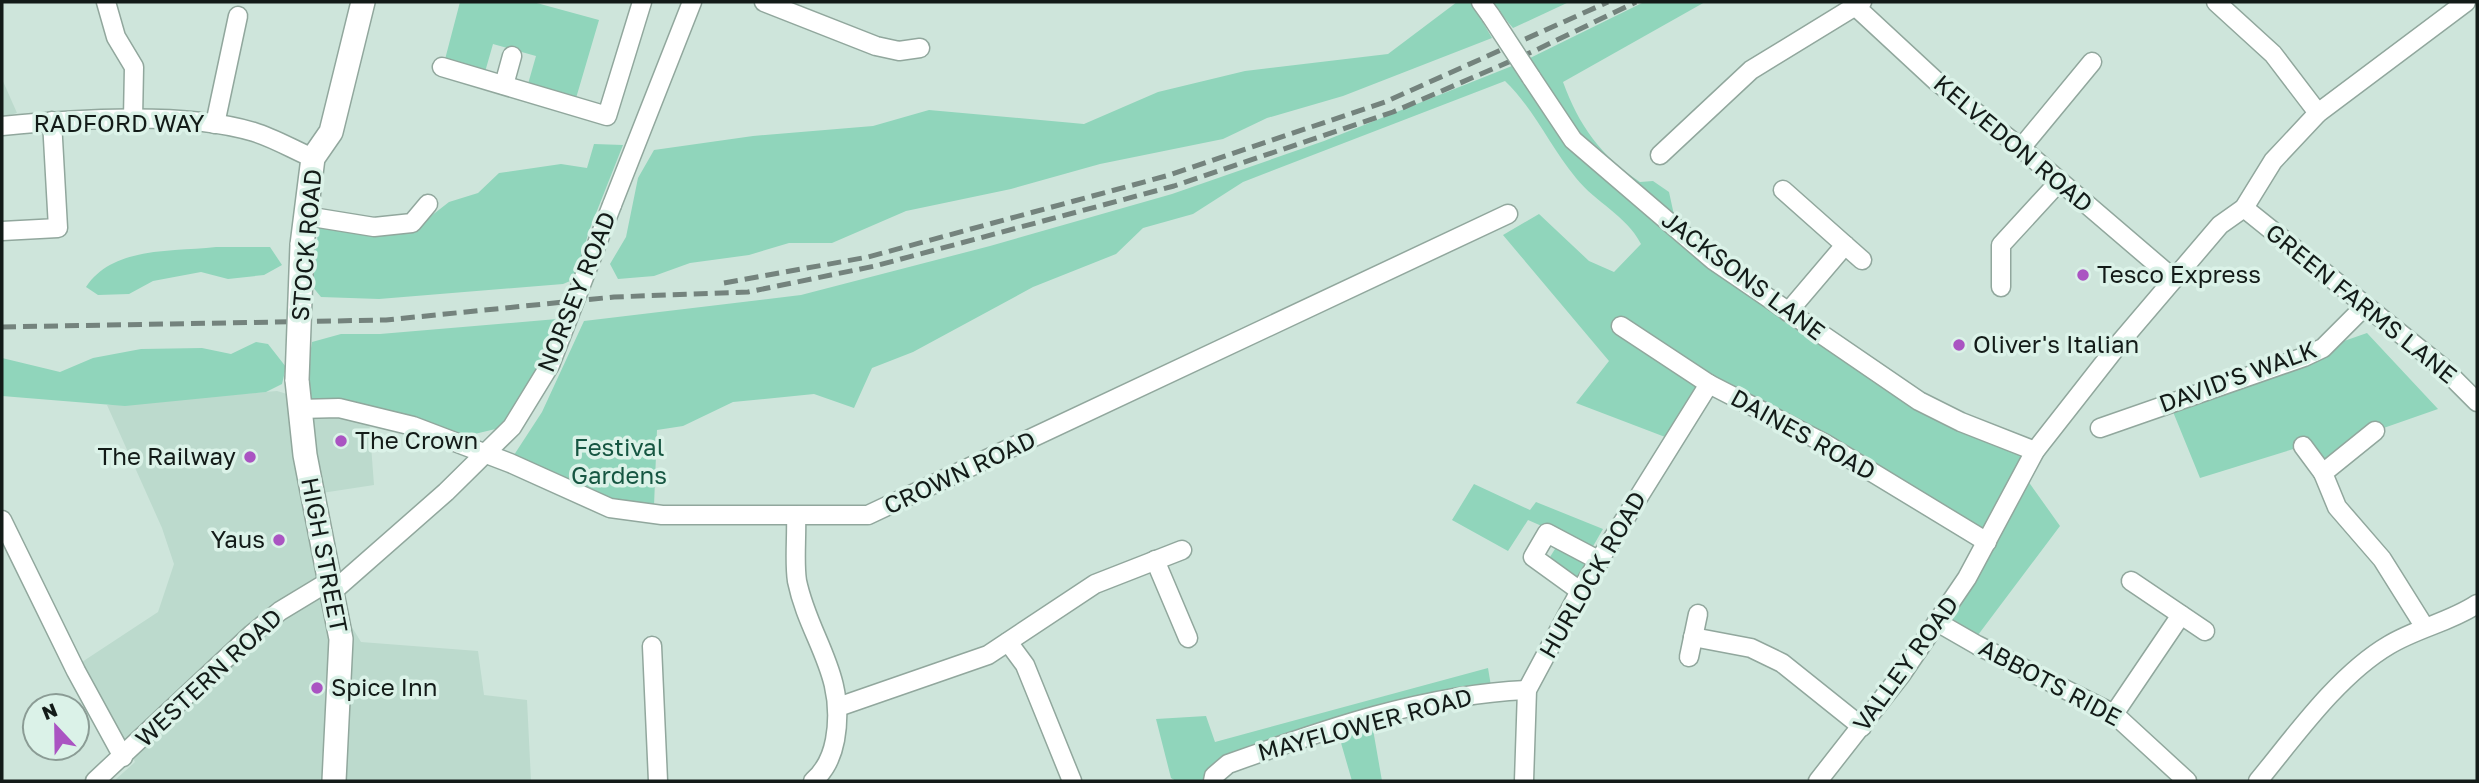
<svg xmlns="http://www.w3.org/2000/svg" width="2479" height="783" font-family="'Golos Text',sans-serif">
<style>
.built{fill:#bcdacd}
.green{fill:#90d5bb}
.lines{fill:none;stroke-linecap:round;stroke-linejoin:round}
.minor-casing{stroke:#91a79d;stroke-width:21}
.major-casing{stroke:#91a79d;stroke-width:26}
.minor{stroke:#fff;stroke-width:18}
.major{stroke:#fff;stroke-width:23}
.rail{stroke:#74837d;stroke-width:5;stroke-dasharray:14 7;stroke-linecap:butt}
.minor-bridge-casing{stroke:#91a79d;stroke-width:21;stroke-linecap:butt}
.major-bridge-casing{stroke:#91a79d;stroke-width:26;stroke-linecap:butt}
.minor-bridge{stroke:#fff;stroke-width:18}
.major-bridge{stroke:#fff;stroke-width:23}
.poi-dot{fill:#aa54c2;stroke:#dbf2e8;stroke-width:2.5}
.labels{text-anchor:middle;stroke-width:7;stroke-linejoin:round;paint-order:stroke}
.street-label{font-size:24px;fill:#131b18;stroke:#dbf2e8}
.poi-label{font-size:24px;fill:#131b18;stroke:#dbf2e8;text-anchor:start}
.park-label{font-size:24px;fill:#165642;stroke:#dbf2e8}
</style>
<rect width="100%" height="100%" fill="#cee5db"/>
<g class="built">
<path d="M2,79l15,34 -15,4z"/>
<path d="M277,391l92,28 5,66 -72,11 17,94 12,3 30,49 117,9 6,44 43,5 4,81h-417l21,-19 -53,-100 76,-50 16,-48 -12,-36 -55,-123z"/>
</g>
<g class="green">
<path d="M460,2h73l66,18 -25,85 -48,-14 10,-35 -43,-12 -10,35 -40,-12z"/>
<path d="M1457,2h14l21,36 -149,58 -76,22 -44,21 -123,25 -89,25 -105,22 -74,32h-43l-40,12 -59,8 -36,13 -36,3 -8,-15 16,-27 12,-59 16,-28 99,-14 120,-10 56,-16 155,14 74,-32 87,-21 143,-17z"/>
<path d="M1491,2h78l-56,26z"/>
<path d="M1644,2h61l-142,80c16,44 38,74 77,100l13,-1 16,11 5,23 32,24 16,27 157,110 156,75 -12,23 37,52 -88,117 -35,-21 50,-80 -277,-158 -37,56 -97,-37 33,-42 -106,-126 36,-21 50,47 25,11 27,-28c-15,-29 -45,-41 -65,-66 -26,-31 -41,-68 -71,-97l-262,101 -50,32 -50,14 -27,26 -83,33 -120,65 -41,16 -18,40 -40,-14 -81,8 -50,24 -26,4 -3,76 -34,-4 -106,-47 28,-43 42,-91 217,-26 189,-49 182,-52 152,-53 188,-75 23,32 -9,-38z"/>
<path d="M594,144l29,1 -34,86 -14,48 -12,5 -184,15 -58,-2 -14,-17 -3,-18 13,-15 1,-29 56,9 57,-11 18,-14 29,-9 21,-20 62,-9 26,4z"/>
<path d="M216,247h54l12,18 -18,10 -36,4 -27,-7 -48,9 -24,13 -31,1 -12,-8c27,-41 86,-35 130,-40z"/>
<path d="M557,319l-12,55 -37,52 -46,11 -159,-38 9,-57 29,-8h39z"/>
<path d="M2367,333l71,76 -63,22 -52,42 -20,-27 -103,32 -31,-76z"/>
<path d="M256,342l12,2 18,23 -4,17 -16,8 -141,14 -123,-10v-38l58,14 33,-14 48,-9 61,-1 29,6z"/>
<path d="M1474,484l56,26 6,-8 67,27 -11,19 -64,-28 -20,31 -56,-31z"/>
<path d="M1560,541l40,20 -20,30 -35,-26z"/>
<path d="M1488,668l4,24 -121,26 11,63h-30l-15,-52 -65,19 -59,33h-37l-5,-3 -15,-59 50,-3 9,26z"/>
</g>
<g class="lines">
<g class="minor-casing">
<g id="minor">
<path d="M106,2l10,35 18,30 -1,52"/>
<path d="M764,2l112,44 23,5 21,-3"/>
<path d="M1481,2l10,14"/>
<path d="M2216,2l57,52 45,59"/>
<path d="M1855,6l81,75 85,67 153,131"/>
<path d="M442,67l165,49 35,-114"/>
<path d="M1531,77l42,63 140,120 206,141 42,21 74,29"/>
<path d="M504,85l8,-29"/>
<path d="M215,124l23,-108"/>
<path d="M2,126c72,-7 183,-15 252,6 20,6 40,18 59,26"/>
<path d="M2021,148l71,-86"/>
<path d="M1660,155l91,-85 111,-68"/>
<path d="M1783,190l62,55 -57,67"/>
<path d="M612,205l80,-203"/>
<path d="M2244,208l198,159 35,35"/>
<path d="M306,216l68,11 38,-4 16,-19"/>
<path d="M2,231l56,-3 -6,-107"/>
<path d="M1845,245l17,15"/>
<path d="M2001,287v-42l57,-62"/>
<path d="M1621,326l88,58 115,59 163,99"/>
<path d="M299,409l40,-1 74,18 97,37 100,45 52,7h206l640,-301"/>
<path d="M2100,428l204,-71 19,-9 42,-42"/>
<path d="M2375,431l-52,42 14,34 45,52 42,67"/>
<path d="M2303,446l20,27"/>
<path d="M796,516c1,21 -2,45 1,65 12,58 50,93 38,159 -3,16 -9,30 -22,41"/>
<path d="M2,520l74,151 47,86"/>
<path d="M1155,560l33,78"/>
<path d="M2131,581l74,50"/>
<path d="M1580,591l-47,-34 14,-24 53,28"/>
<path d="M331,593l115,-101 66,-65 38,-62"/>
<path d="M1937,622l40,23 137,69 73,67"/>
<path d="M1693,637l58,11 31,15 80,64"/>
<path d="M1008,642l17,23 47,116"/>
<path d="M652,646l6,135"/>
<path d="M1689,657l9,-43"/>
<path d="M838,707l150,-52 107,-71 87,-34"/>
<path d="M2114,714l67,-99"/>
<path d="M95,781l157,-147 28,-23 48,-29"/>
<path d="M1213,781l1,-5 14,-12c95,-34 198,-70 299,-74"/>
<path d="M1524,781l3,-91 53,-99 129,-207"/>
<path d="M1818,781l83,-106 66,-97 68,-127 87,-111 98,-115 24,-17 29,-47 45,-48 148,-111"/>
<path d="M2258,781c37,-45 80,-106 131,-136 28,-17 61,-23 88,-41"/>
</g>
</g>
<g class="major-casing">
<g id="major">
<path d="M302,245l11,-87 18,-26 32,-130"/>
<path d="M297,380l8,75 36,184 -7,142"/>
</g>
</g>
<use href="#minor" class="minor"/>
<use href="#major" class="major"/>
<g class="rail">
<path d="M724,283l144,-26 298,-81 219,-74 223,-100"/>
<path d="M2,327l384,-7 228,-23 134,-5 127,-26 299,-80 219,-74 141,-61 102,-49"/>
</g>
<g class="minor-bridge-casing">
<g id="minor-bridge">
<path d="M1491,16l40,61"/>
<path d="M550,365l62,-160"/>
</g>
</g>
<g class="major-bridge-casing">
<path id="major-bridge" d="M297,380l5,-135"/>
</g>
<use href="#minor-bridge" class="minor-bridge"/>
<use href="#major-bridge" class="major-bridge"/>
</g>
<g class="poi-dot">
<circle cx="2083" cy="275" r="7"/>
<circle cx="1959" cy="345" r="7"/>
<circle cx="341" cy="441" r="7"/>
<circle cx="250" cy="457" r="7"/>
<circle cx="279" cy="540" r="7"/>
<circle cx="317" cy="688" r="7"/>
</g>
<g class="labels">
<g class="street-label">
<text x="119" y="132">RADFORD WAY</text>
<text transform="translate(2013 144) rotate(40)" y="8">KELVEDON ROAD</text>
<text transform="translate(307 245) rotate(-85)" y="8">STOCK ROAD</text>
<text transform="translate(1743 276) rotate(37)" y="8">JACKSONS LANE</text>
<text transform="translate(577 292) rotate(-68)" y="8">NORSEY ROAD</text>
<text transform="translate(2361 304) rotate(39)" y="8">GREEN FARMS LANE</text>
<text transform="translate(2238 377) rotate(-20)" y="8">DAVID'S WALK</text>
<text transform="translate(1803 435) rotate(29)" y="8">DAINES ROAD</text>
<text transform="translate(960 473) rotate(-25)" y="8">CROWN ROAD</text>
<text transform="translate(324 555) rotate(79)" y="8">HIGH STREET</text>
<text transform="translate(1593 575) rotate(-60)" y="8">HURLOCK ROAD</text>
<text transform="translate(1906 664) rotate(-54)" y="8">VALLEY ROAD</text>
<text transform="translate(209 678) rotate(-43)" y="8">WESTERN ROAD</text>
<text transform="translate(2050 683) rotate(28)" y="8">ABBOTS RIDE</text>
<text transform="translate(1365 725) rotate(-15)" y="8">MAYFLOWER ROAD</text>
</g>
<g class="poi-label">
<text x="2097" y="283">Tesco Express</text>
<text x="1973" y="353">Oliver's Italian</text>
<text x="355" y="449">The Crown</text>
<text x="236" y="465" text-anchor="end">The Railway</text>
<text x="265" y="548" text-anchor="end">Yaus</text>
<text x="331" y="696">Spice Inn</text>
</g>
<g class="park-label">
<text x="619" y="456">Festival<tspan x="619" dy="28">Gardens</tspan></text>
</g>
</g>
<rect width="2479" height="783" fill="none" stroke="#131b18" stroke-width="7"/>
<g transform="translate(56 727) rotate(338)"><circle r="33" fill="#dbf2e8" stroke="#8b9c95" stroke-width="2"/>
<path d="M0-5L12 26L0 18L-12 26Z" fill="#aa54c2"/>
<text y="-10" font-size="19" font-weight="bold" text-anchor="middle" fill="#131b18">N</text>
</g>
</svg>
